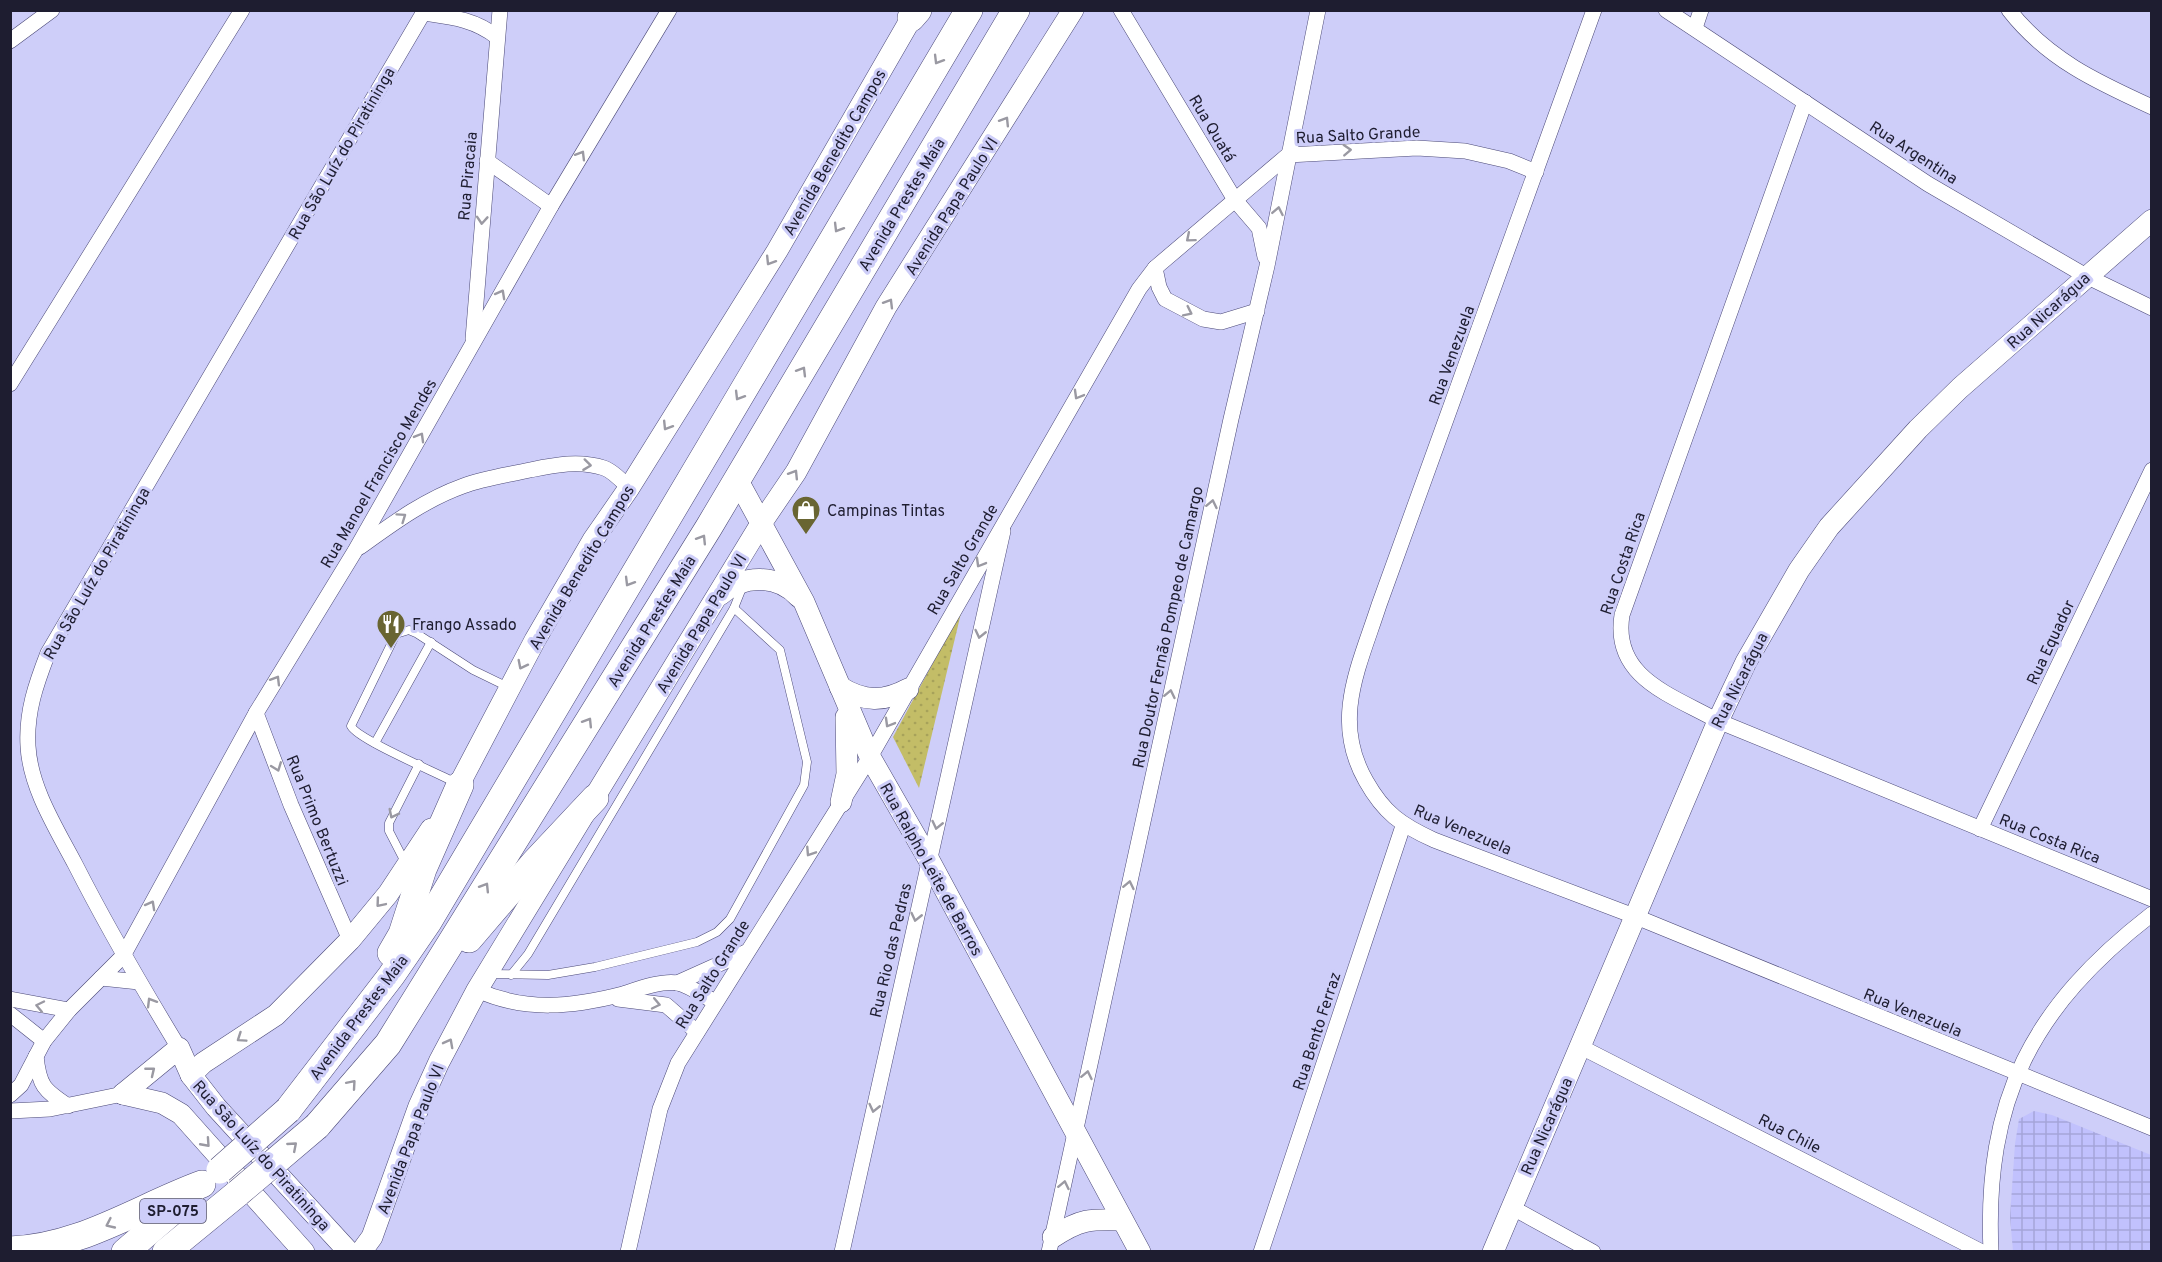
<svg xmlns="http://www.w3.org/2000/svg" width="2162" height="1262" font-family="Overpass,sans-serif">
<style>
.industrial{fill:url(#industrial-grid)}
.grass{fill:url(#grass-dots)}
.lines{fill:none;stroke-linecap:round;stroke-linejoin:round}
.lane-casing{stroke:#4b4977;stroke-width:9}
.street-casing{stroke:#4b4977;stroke-width:16}
.secondary-casing{stroke:#4b4977;stroke-width:22}
.highway-casing{stroke:#4b4977;stroke-width:28}
.lane{stroke:#fff;stroke-width:8}
.street{stroke:#fff;stroke-width:15}
.secondary{stroke:#fff;stroke-width:21}
.highway{stroke:#fff;stroke-width:27}
.highway-bridge-casing{stroke:#4b4977;stroke-width:28;stroke-linecap:butt}
.highway-bridge{stroke:#fff;stroke-width:27}
.oneway{stroke:#9a99a2}
.labels{text-anchor:middle;stroke-width:6;stroke-linejoin:round;paint-order:stroke}
.shield{fill:#cecef9;stroke:#53526c;stroke-width:1.5}
.shield-label{font-size:15px;font-weight:bold;fill:#1e1d30}
.street-label{font-size:16px;fill:#1e1d30;stroke:#cecef9}
.poi-label{font-size:16px;fill:#1e1d30;stroke:#cecef9;text-anchor:start}
</style>
<defs>
<pattern id="industrial-grid" width="8" height="8" patternUnits="userSpaceOnUse" patternTransform="scale(1.5)"><rect width="8" height="8" fill="#c1c1fd"/><path d="M0 4h8M4 0v8" fill="none" stroke="#a5a5d9"/></pattern>
<pattern id="grass-dots" width="8" height="8" patternUnits="userSpaceOnUse" patternTransform="scale(1.5)"><rect width="8" height="8" fill="#c3bd67"/><path d="M2 2h.1M6 6h.1" fill="none" stroke="#a7a25a" stroke-width="1.8" stroke-linecap="round"/></pattern>
</defs>
<rect width="100%" height="100%" fill="#cecef9"/>
<path class="industrial" d="M2034,1111l18,4 99,40v96h-138l-3,-34 5,-73 4,-25z"/>
<path class="grass" d="M962,609l-43,179 -26,-51z"/>
<g class="lines">
<g class="lane-casing">
<g id="lane">
<path d="M375,743l56,-101"/>
<path d="M456,783c-18,-10 -98,-43 -105,-57l45,-92 13,-4 7,3 57,37 37,18"/>
<path d="M406,864l-17,-33v-8l30,-59"/>
<path d="M489,974l59,1 47,-8 102,-25 20,-10 13,-13 74,-134 3,-23 -27,-112 -46,-42"/>
<path d="M511,975l17,-21 206,-346 8,-20"/>
</g>
</g>
<g class="street-casing">
<g id="street">
<path d="M1121,10l114,190 24,28 6,29"/>
<path d="M1594,10l-215,595c-20,62 -48,115 -13,176 18,32 35,44 68,59l200,76 518,212"/>
<path d="M1666,10l262,174 158,92 66,32"/>
<path d="M2009,10c38,49 88,72 143,97"/>
<path d="M423,13c28,4 51,6 74,24"/>
<path d="M1695,28l6,-18"/>
<path d="M10,41l42,-31"/>
<path d="M1805,102l-183,513c-10,63 50,80 96,106l434,178"/>
<path d="M487,161l64,45"/>
<path d="M1155,268l4,19 6,12 38,20 18,3 36,-11"/>
<path d="M473,339l27,-329"/>
<path d="M10,384l232,-374"/>
<path d="M360,547c32,-23 64,-47 103,-61 21,-8 45,-11 67,-16 25,-5 49,-10 74,-2 9,3 18,13 25,20"/>
<path d="M256,713l35,92 59,135"/>
<path d="M1980,829l172,-359"/>
<path d="M101,978l38,4"/>
<path d="M677,983l69,-31"/>
<path d="M477,990c48,22 96,17 146,4 15,-5 39,-14 55,-11 12,3 26,13 37,19"/>
<path d="M10,999l59,11"/>
<path d="M618,999l48,6 31,27"/>
<path d="M10,1014l34,27"/>
<path d="M1581,1047l401,205"/>
<path d="M179,1048c-37,-61 -72,-121 -104,-184 -19,-36 -45,-77 -47,-118 -2,-34 8,-62 20,-93l377,-643"/>
<path d="M36,1056c3,30 8,34 32,50"/>
<path d="M10,1095l11,-10 23,-44 25,-31 54,-54 133,-243 99,-162 196,-345 118,-196"/>
<path d="M10,1111l40,-2 73,-15"/>
<path d="M1511,1207l82,45"/>
<path d="M628,1252l32,-143 18,-46 192,-306 269,-468 16,-21 133,-113 129,-7 48,3 44,10 27,11"/>
<path d="M842,1252l161,-721"/>
<path d="M1049,1252l182,-833 36,-153 51,-256"/>
<path d="M1261,1252l142,-426"/>
<path d="M1991,1252c-7,-153 41,-245 161,-338"/>
</g>
</g>
<g class="secondary-casing">
<g id="secondary">
<path d="M737,479l67,123 66,155 59,103 211,392"/>
<path d="M720,595c23,-21 58,-21 79,2"/>
<path d="M840,687c24,15 44,15 68,2"/>
<path d="M452,798l83,-158 58,-100 36,-52 148,-237 139,-241"/>
<path d="M841,802l6,-28 -1,-57"/>
<path d="M191,1075l12,-12 73,-48 74,-75 38,-46 43,-65"/>
<path d="M123,1094l56,-46 12,27 25,32 133,145"/>
<path d="M123,1094l39,9 19,11 123,138"/>
<path d="M1053,1237c27,-18 37,-18 69,-17"/>
<path d="M361,1252l11,-15 47,-131 20,-44 38,-72 285,-468 34,-50 90,-165 187,-297"/>
<path d="M1493,1252l225,-531 28,-59 53,-92 30,-43 89,-98 42,-41 192,-168"/>
</g>
</g>
<g class="highway-casing">
<g id="highway">
<path d="M911,18l7,-8"/>
<path d="M469,939l65,-76 61,-65"/>
<path d="M391,953l11,-19 21,-65 37,-84"/>
<path d="M288,1110l103,-134 37,-54 541,-912"/>
<path d="M317,1126l71,-82 321,-517 307,-517"/>
<path d="M10,1250c70,-2 129,-43 192,-66"/>
<path d="M125,1252l65,-56"/>
<path d="M166,1252l72,-59"/>
</g>
</g>
<use href="#lane" class="lane"/>
<use href="#street" class="street"/>
<use href="#secondary" class="secondary"/>
<use href="#highway" class="highway"/>
<g class="highway-bridge-casing">
<g id="highway-bridge">
<path d="M220,1170l68,-60"/>
<path d="M238,1193l79,-67"/>
</g>
</g>
<use href="#highway-bridge" class="highway-bridge"/>
</g>
<defs><path id="oneway-chevron" d="M-2-3.5L2.5 0L-2 3.5" fill="none" stroke-width="1.6" stroke-linecap="round" stroke-linejoin="round" transform="scale(1.5)"/></defs>
<g class="oneway">
<use href="#oneway-chevron" transform="translate(938 60) rotate(121)"/>
<use href="#oneway-chevron" transform="translate(1005 121) rotate(-58)"/>
<use href="#oneway-chevron" transform="translate(1347 150) rotate(-3)"/>
<use href="#oneway-chevron" transform="translate(581 155) rotate(-59)"/>
<use href="#oneway-chevron" transform="translate(1278 211) rotate(-79)"/>
<use href="#oneway-chevron" transform="translate(482 220) rotate(94)"/>
<use href="#oneway-chevron" transform="translate(838 228) rotate(121)"/>
<use href="#oneway-chevron" transform="translate(1190 238) rotate(140)"/>
<use href="#oneway-chevron" transform="translate(770 261) rotate(122)"/>
<use href="#oneway-chevron" transform="translate(501 294) rotate(-61)"/>
<use href="#oneway-chevron" transform="translate(889 303) rotate(-59)"/>
<use href="#oneway-chevron" transform="translate(1188 312) rotate(26)"/>
<use href="#oneway-chevron" transform="translate(802 371) rotate(-59)"/>
<use href="#oneway-chevron" transform="translate(1078 395) rotate(120)"/>
<use href="#oneway-chevron" transform="translate(739 396) rotate(121)"/>
<use href="#oneway-chevron" transform="translate(667 426) rotate(122)"/>
<use href="#oneway-chevron" transform="translate(420 437) rotate(-60)"/>
<use href="#oneway-chevron" transform="translate(587 465) rotate(7)"/>
<use href="#oneway-chevron" transform="translate(794 474) rotate(-58)"/>
<use href="#oneway-chevron" transform="translate(1212 504) rotate(-78)"/>
<use href="#oneway-chevron" transform="translate(402 517) rotate(-35)"/>
<use href="#oneway-chevron" transform="translate(702 539) rotate(-58)"/>
<use href="#oneway-chevron" transform="translate(980 563) rotate(120)"/>
<use href="#oneway-chevron" transform="translate(629 582) rotate(121)"/>
<use href="#oneway-chevron" transform="translate(980 634) rotate(103)"/>
<use href="#oneway-chevron" transform="translate(522 665) rotate(117)"/>
<use href="#oneway-chevron" transform="translate(276 680) rotate(-59)"/>
<use href="#oneway-chevron" transform="translate(1170 694) rotate(-78)"/>
<use href="#oneway-chevron" transform="translate(588 722) rotate(-58)"/>
<use href="#oneway-chevron" transform="translate(889 723) rotate(120)"/>
<use href="#oneway-chevron" transform="translate(277 767) rotate(69)"/>
<use href="#oneway-chevron" transform="translate(393 814) rotate(117)"/>
<use href="#oneway-chevron" transform="translate(937 825) rotate(103)"/>
<use href="#oneway-chevron" transform="translate(810 852) rotate(123)"/>
<use href="#oneway-chevron" transform="translate(1129 885) rotate(-78)"/>
<use href="#oneway-chevron" transform="translate(485 887) rotate(-58)"/>
<use href="#oneway-chevron" transform="translate(380 903) rotate(130)"/>
<use href="#oneway-chevron" transform="translate(151 905) rotate(-61)"/>
<use href="#oneway-chevron" transform="translate(916 917) rotate(103)"/>
<use href="#oneway-chevron" transform="translate(151 1002) rotate(-121)"/>
<use href="#oneway-chevron" transform="translate(656 1004) rotate(12)"/>
<use href="#oneway-chevron" transform="translate(40 1006) rotate(-168)"/>
<use href="#oneway-chevron" transform="translate(241 1038) rotate(146)"/>
<use href="#oneway-chevron" transform="translate(449 1043) rotate(-62)"/>
<use href="#oneway-chevron" transform="translate(151 1071) rotate(-39)"/>
<use href="#oneway-chevron" transform="translate(1087 1075) rotate(-78)"/>
<use href="#oneway-chevron" transform="translate(352 1084) rotate(-49)"/>
<use href="#oneway-chevron" transform="translate(874 1108) rotate(103)"/>
<use href="#oneway-chevron" transform="translate(206 1143) rotate(48)"/>
<use href="#oneway-chevron" transform="translate(293 1146) rotate(-41)"/>
<use href="#oneway-chevron" transform="translate(1064 1185) rotate(-78)"/>
<use href="#oneway-chevron" transform="translate(110 1224) rotate(155)"/>
</g>
<defs>
<g id="shop-pin" transform="scale(1.5)"><path d="M0 17L-7.5 6A9.5 9.5 0 1 1 7.5 6Z" fill="#696532" stroke="#cecef9"/><path d="M-5-2.5h2.3a2.7 3.5 0 0 1 5.4 0H5L5.5 6h-11ZM-1.5-2.5h3a1.5 2.3 0 0 0-3 0Z" fill="#fff"/></g>
<g id="restaurant-pin" transform="scale(1.5)"><path d="M0 17L-7.5 6A9.5 9.5 0 1 1 7.5 6Z" fill="#696532" stroke="#cecef9"/><path d="M-5-6h1v4h1v-4h1v4h1v-4h1v5L-1.5 .5V6h-2V.5L-5-1ZM5-6V6H3V1.5H1.5Q1.5-4 5-6Z" fill="#fff"/></g>
</defs>
<g fill-rule="evenodd">
<use href="#shop-pin" x="806" y="510"/>
<use href="#restaurant-pin" x="391" y="624"/>
</g>
<g class="labels">
<rect class="shield" x="140" y="1199" width="66" height="24" rx="4.5"/>
<g class="shield-label">
<text x="173" y="1216">SP-075</text>
</g>
<g class="street-label">
<text transform="translate(1213 128) rotate(59)" y="6">Rua Quatá</text>
<text transform="translate(1358 134) rotate(-3)" y="6">Rua Salto Grande</text>
<text transform="translate(834 152) rotate(-60)" y="6">Avenida Benedito Campos</text>
<text transform="translate(1914 152) rotate(33)" y="6">Rua Argentina</text>
<text transform="translate(341 153) rotate(-60)" y="6">Rua São Luíz do Piratininga</text>
<text transform="translate(467 176) rotate(-85)" y="6">Rua Piracaia</text>
<text transform="translate(901 204) rotate(-59)" y="6">Avenida Prestes Maia</text>
<text transform="translate(951 206) rotate(-58)" y="6">Avenida Papa Paulo VI</text>
<text transform="translate(2048 310) rotate(-42)" y="6">Rua Nicarágua</text>
<text transform="translate(1451 355) rotate(-70)" y="6">Rua Venezuela</text>
<text transform="translate(378 473) rotate(-60)" y="6">Rua Manoel Francisco Mendes</text>
<text transform="translate(962 559) rotate(-60)" y="6">Rua Salto Grande</text>
<text transform="translate(1622 563) rotate(-71)" y="6">Rua Costa Rica</text>
<text transform="translate(581 567) rotate(-59)" y="6">Avenida Benedito Campos</text>
<text transform="translate(96 573) rotate(-60)" y="6">Rua São Luíz do Piratininga</text>
<text transform="translate(651 621) rotate(-58)" y="6">Avenida Prestes Maia</text>
<text transform="translate(701 623) rotate(-59)" y="6">Avenida Papa Paulo VI</text>
<text transform="translate(1167 627) rotate(-78)" y="6">Rua Doutor Fernão Pompeo de Camargo</text>
<text transform="translate(2050 642) rotate(-65)" y="6">Rua Equador</text>
<text transform="translate(1739 680) rotate(-63)" y="6">Rua Nicarágua</text>
<text transform="translate(318 820) rotate(68)" y="6">Rua Primo Bertuzzi</text>
<text transform="translate(1463 829) rotate(23)" y="6">Rua Venezuela</text>
<text transform="translate(2050 838) rotate(22)" y="6">Rua Costa Rica</text>
<text transform="translate(932 869) rotate(61)" y="6">Rua Ralpho Leite de Barros</text>
<text transform="translate(890 950) rotate(-77)" y="6">Rua Rio das Pedras</text>
<text transform="translate(712 974) rotate(-58)" y="6">Rua Salto Grande</text>
<text transform="translate(1913 1012) rotate(22)" y="6">Rua Venezuela</text>
<text transform="translate(358 1017) rotate(-53)" y="6">Avenida Prestes Maia</text>
<text transform="translate(1316 1031) rotate(-72)" y="6">Rua Bento Ferraz</text>
<text transform="translate(1546 1126) rotate(-66)" y="6">Rua Nicarágua</text>
<text transform="translate(1790 1133) rotate(27)" y="6">Rua Chile</text>
<text transform="translate(410 1139) rotate(-69)" y="6">Avenida Papa Paulo VI</text>
<text transform="translate(262 1155) rotate(48)" y="6">Rua São Luíz do Piratininga</text>
</g>
<g class="poi-label">
<text x="827" y="516">Campinas Tintas</text>
<text x="412" y="630">Frango Assado</text>
</g>
</g>
<rect width="2162" height="1262" fill="none" stroke="#1e1d30" stroke-width="24"/>
</svg>
